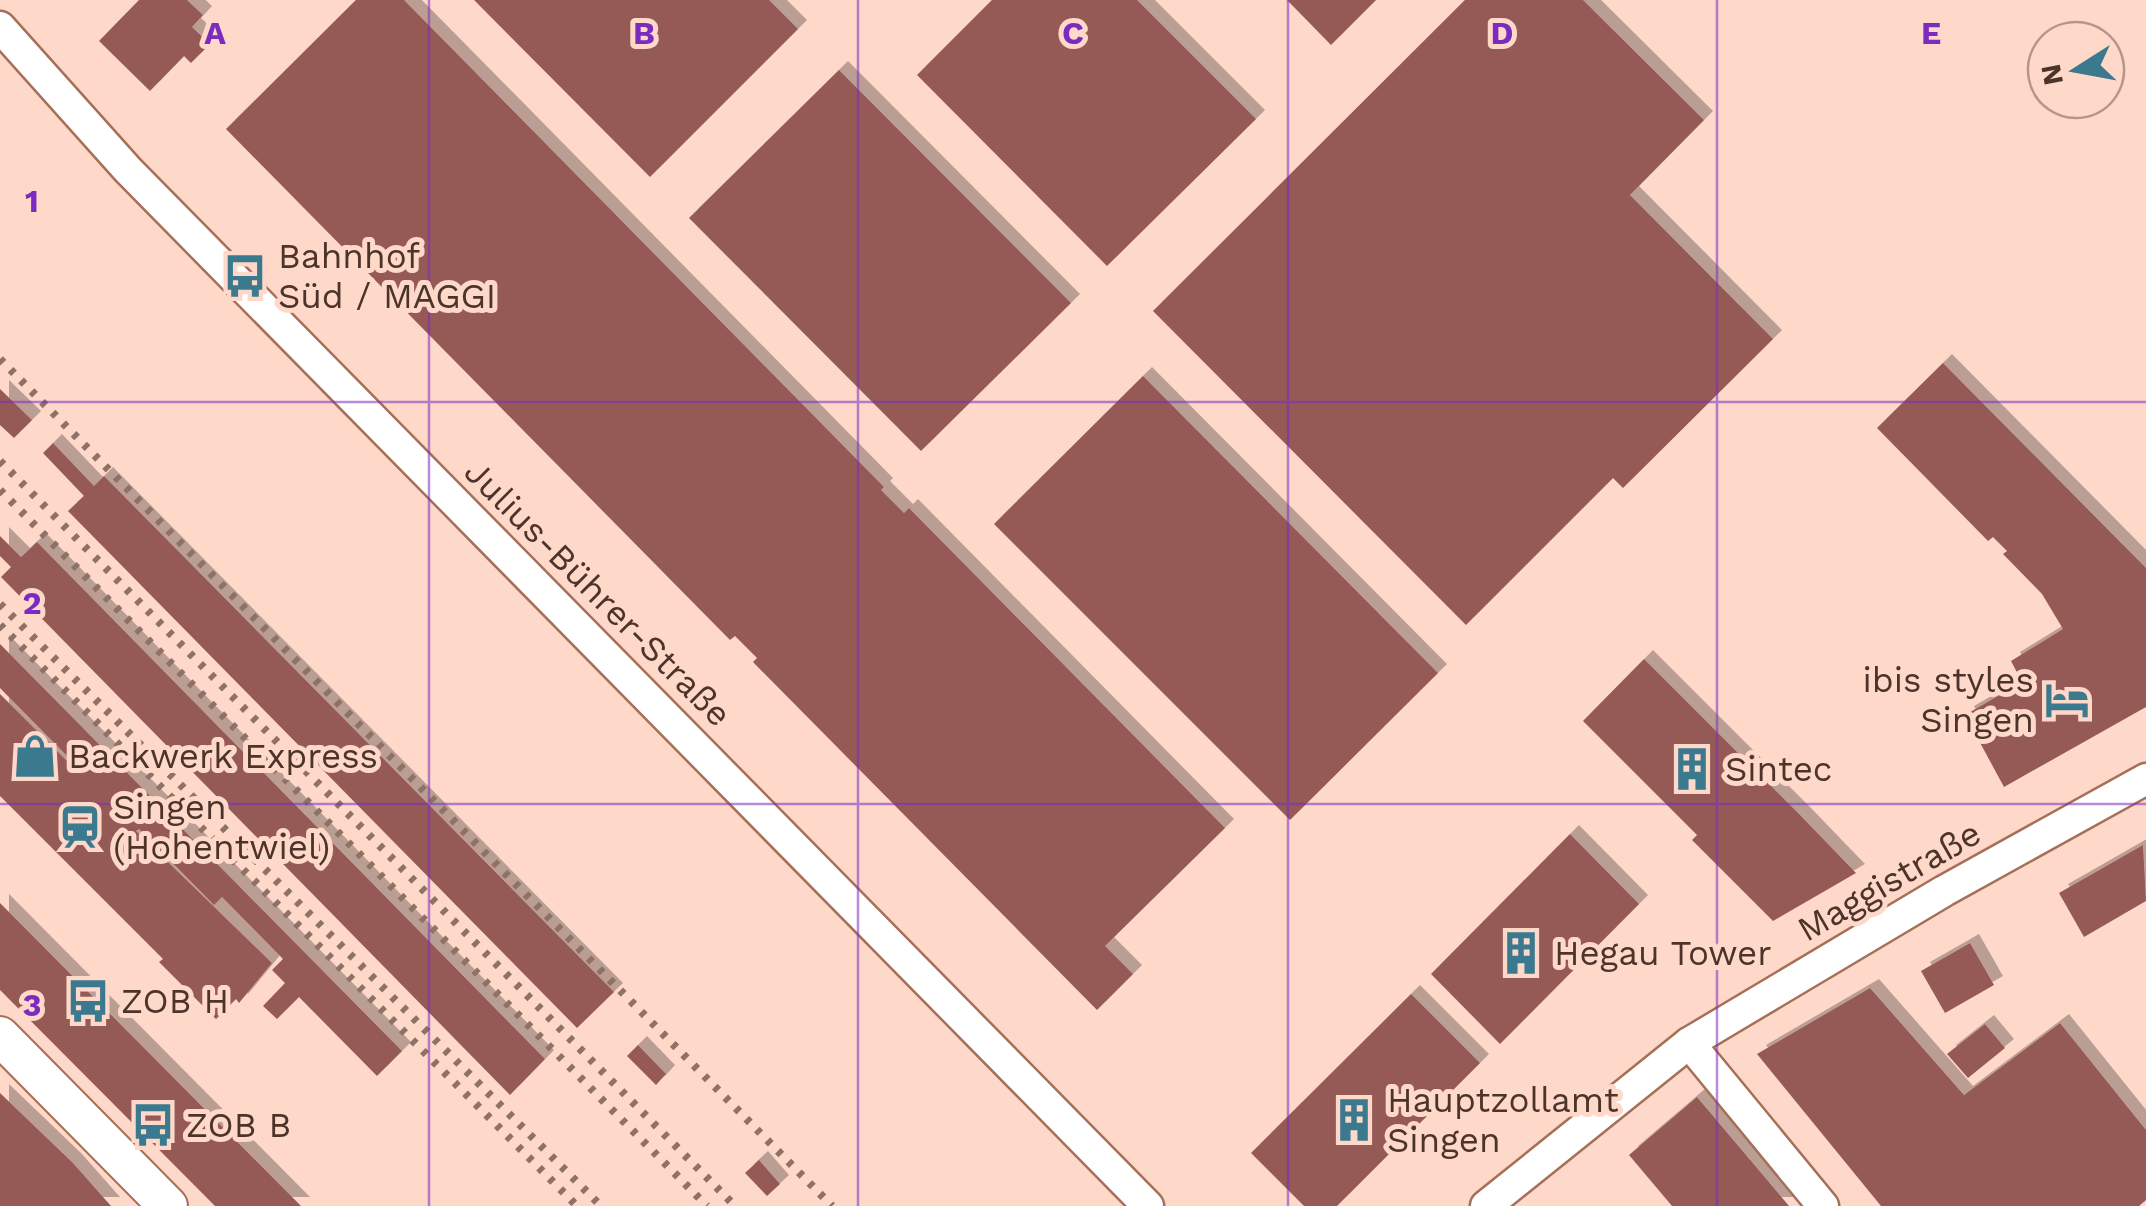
<svg xmlns="http://www.w3.org/2000/svg" width="2146" height="1206" font-family="'Work Sans',sans-serif">
<style>
.building{fill:#965a57;filter:url(#shadow)}
.lines{fill:none;stroke-linecap:round;stroke-linejoin:round}
.minor-casing{stroke:#a66f58;stroke-width:35}
.tertiary-casing{stroke:#a66f58;stroke-width:42}
.minor{stroke:#fff;stroke-width:30}
.tertiary{stroke:#fff;stroke-width:38}
.rail{stroke:#8f7266;stroke-width:8;stroke-dasharray:5 10;stroke-linecap:butt}
.grid{fill:none;stroke:#7b2cbf;stroke-width:2.5;stroke-opacity:0.55}
.labels{text-anchor:middle;stroke-width:10;stroke-linejoin:round;paint-order:stroke}
.poi-label{font-size:35px;fill:#4c342a;stroke:#fed8c9;text-anchor:start}
.street-label{font-size:35px;fill:#4c342a;stroke:#fed8c9}
.grid-label{font-size:32px;text-anchor:middle;font-weight:bold;fill:#7b2cbf;stroke:#fed8c9;stroke-width:10;stroke-linejoin:round;paint-order:stroke}
</style>
<defs>
<filter id="shadow"><feDropShadow dx="9" dy="-9" stdDeviation="0" flood-color="#0004"/></filter>
</defs>
<rect width="100%" height="100%" fill="#fed8c9"/>
<g class="building">
<path d="M139,0h48l16,15 -11,12 18,17 -19,19 -7,-7 -34,35 -51,-50z"/>
<path d="M356,0h48l480,487 -3,3 23,23 5,-5 316,320 -120,118 28,28 -36,36 -344,-348 4,-4 -22,-22 -5,4 -504,-511z"/>
<path d="M474,0h295l29,29 -148,148z"/>
<path d="M992,0h145l119,119 -149,147 -190,-191z"/>
<path d="M1287,0h89l-45,45z"/>
<path d="M1465,0h118l121,120 -74,75 143,144 -150,149 -10,-10 -147,147 -313,-314z"/>
<path d="M839,70l232,233 -150,148 -232,-233z"/>
<path d="M1943,363l203,205v139l-142,80 -39,-72 57,-33 -11,-21 52,-32 -21,-35 -39,-40 4,-3 -14,-14 -5,4 -111,-113z"/>
<path d="M1143,376l295,297 -148,147 -296,-296z"/>
<path d="M0,389l32,31 -18,18 -14,-13z"/>
<path d="M53,443l41,43 10,-10 510,516 -37,36 -509,-517 16,-15 -41,-43z"/>
<path d="M0,536l21,21 16,-15 508,517 -35,36 -509,-518 10,-10 -11,-11z"/>
<path d="M0,644l402,407 -25,25 -78,-79 -22,22 -14,-13 22,-23 -13,-13 11,-11 -61,-62 -8,8 -75,-76 -3,2 136,132 -33,40 -3,-4 -20,20 -57,-57 4,-3 -163,-163v-102l69,69 2,-3 -71,-72z"/>
<path d="M1644,659l157,157 55,57 -83,48 -81,-81 5,-5 -114,-114z"/>
<path d="M1570,834l69,70 -139,140 -69,-70z"/>
<path d="M2143,845l3,56 -62,36 -25,-44z"/>
<path d="M0,903l301,303h-86l-215,-216z"/>
<path d="M1970,943l24,42 -49,28 -24,-42z"/>
<path d="M1870,988l94,107 96,-72 86,107v70l-7,6h-258l-124,-152z"/>
<path d="M1411,994l69,69 -143,143h-33l-53,-53z"/>
<path d="M1985,1024l20,24 -37,30 -21,-24z"/>
<path d="M638,1045l28,29 -10,11 -29,-29z"/>
<path d="M0,1093l73,70 38,43h-111z"/>
<path d="M1697,1097l92,109h-117l-43,-51z"/>
<path d="M759,1160l21,24 -13,12 -22,-23z"/>
</g>
<g class="lines">
<g class="minor-casing">
<g id="minor">
<path d="M0,27l128,143 1020,1036"/>
<path d="M1689,1043l134,163"/>
<path d="M1486,1206l203,-163 255,-152 202,-112"/>
</g>
</g>
<g class="tertiary-casing">
<path id="tertiary" d="M0,1036l168,170"/>
</g>
<use href="#minor" class="minor"/>
<use href="#tertiary" class="tertiary"/>
<g class="rail">
<path d="M0,359l832,847"/>
<path d="M0,461l735,745"/>
<path d="M0,490l707,716"/>
<path d="M0,604l601,602"/>
<path d="M0,625l577,581"/>
</g>
</g>
<path class="grid" d="M429,0v1206M858,0v1206M1288,0v1206M1717,0v1206M0,402h2146M0,804h2146"/>
<defs>
<g id="bus-bare" transform="scale(3.45)"><path d="M-5-6H5V4H4V6H2V4H-2V6H-4V4H-5ZM-3.5-4V0h7V-4ZM-3.5 1.2v1.5H-2V1.2ZM2 1.2v1.5H3.5V1.2Z" fill="#3b798f" stroke="#fed8c9" stroke-width="2.5" paint-order="stroke"/></g>
<g id="hotel-bare" transform="scale(3.45)"><path d="M-6-4.5h1.5V1H6V5H4.5V3h-9V5H-6ZM-4 0a1.8 1.8 0 1 1 3.6 0ZM.5 0V-2.5h3Q6-2.5 6 0Z" fill="#3b798f" stroke="#fed8c9" stroke-width="2.5" paint-order="stroke"/></g>
<g id="shop-bare" transform="scale(3.45)"><path d="M-5-2.5h2.3a2.7 3.5 0 0 1 5.4 0H5L5.5 6h-11ZM-1.5-2.5h3a1.5 2.3 0 0 0-3 0Z" fill="#3b798f" stroke="#fed8c9" stroke-width="2.5" paint-order="stroke"/></g>
<g id="building-bare" transform="scale(3.45)"><path d="M-4-6H4V6H1V3H-1V6H-4ZM-2.5-4.3h1.7v1.8h-1.7ZM.8-4.3h1.7v1.8H.8ZM-2.5-1h1.7V.8h-1.7ZM.8-1h1.7V.8H.8Z" fill="#3b798f" stroke="#fed8c9" stroke-width="2.5" paint-order="stroke"/></g>
<g id="station-bare" transform="scale(3.45)"><path d="M-3-6H3Q5-6 5-4V2Q5 4 3 4L4.5 6H3L1.5 4h-3L-3 6H-4.5L-3 4Q-5 4-5 2V-4Q-5-6-3-6ZM-3.5-4v3h7v-3ZM-3.5 1v1.5H-2V1ZM2 1v1.5H3.5V1Z" fill="#3b798f" stroke="#fed8c9" stroke-width="2.5" paint-order="stroke"/></g>
</defs>
<g fill-rule="evenodd">
<use href="#bus-bare" x="245" y="276"/>
<use href="#hotel-bare" x="2067" y="700"/>
<use href="#shop-bare" x="35" y="756"/>
<use href="#building-bare" x="1692" y="769"/>
<use href="#station-bare" x="80" y="827"/>
<use href="#building-bare" x="1521" y="953"/>
<use href="#bus-bare" x="88" y="1001"/>
<use href="#building-bare" x="1354" y="1120"/>
<use href="#bus-bare" x="153" y="1125"/>
</g>
<g class="labels">
<g class="poi-label">
<text x="278" y="268">Bahnhof<tspan x="278" dy="40">Süd / MAGGI</tspan></text>
<text x="2034" y="692" text-anchor="end">ibis styles<tspan x="2034" dy="40">Singen</tspan></text>
<text x="68" y="768">Backwerk Express</text>
<text x="1725" y="781">Sintec</text>
<text x="113" y="819">Singen<tspan x="113" dy="40">(Hohentwiel)</tspan></text>
<text x="1554" y="965">Hegau Tower</text>
<text x="121" y="1013">ZOB H</text>
<text x="1387" y="1112">Hauptzollamt<tspan x="1387" dy="40">Singen</tspan></text>
<text x="186" y="1137">ZOB B</text>
</g>
<g class="street-label">
<text transform="translate(598 593) rotate(45)" y="12">Julius-Bührer-Straße</text>
<text transform="translate(1889 881) rotate(-30)" y="12">Maggistraße</text>
</g>
</g>
<g class="grid-label">
<text x="215" y="44">A</text>
<text x="644" y="44">B</text>
<text x="1073" y="44">C</text>
<text x="1502" y="44">D</text>
<text x="1931" y="44">E</text>
<text x="32" y="212">1</text>
<text x="32" y="614">2</text>
<text x="32" y="1016">3</text>
</g>
<g transform="translate(2076 70) rotate(259)"><circle r="48" fill="#fed8c9" stroke="#b79689" stroke-width="2.5"/>
<path d="M0-8L18 38L0 25L-18 38Z" fill="#3b798f"/>
<text y="-15" font-size="28" font-weight="bold" text-anchor="middle" fill="#4c342a">N</text>
</g>
</svg>
